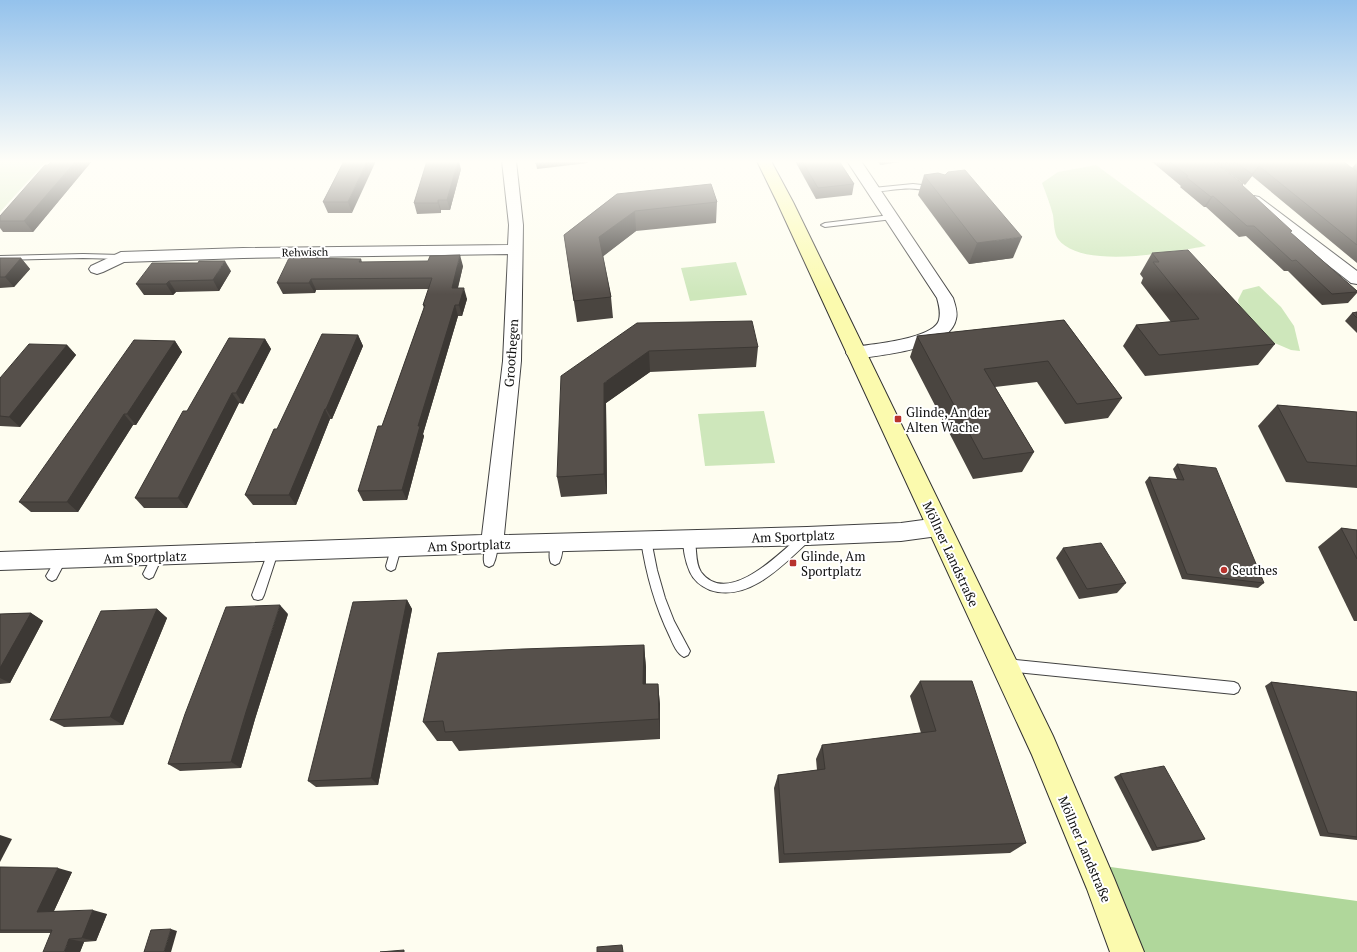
<svg xmlns="http://www.w3.org/2000/svg" width="1357" height="952" font-family="'PT Serif',serif">
<style>
.green{fill:#cee7bb}
.forest{fill:#b0d79b}
.pitch{fill:#e0efcc}
.lines{fill:none;stroke-linecap:round;stroke-linejoin:round}
.service-casing{stroke:#414141;stroke-width:2}
.minor-casing{stroke:#414141;stroke-width:2}
.secondary-casing{stroke:#303030;stroke-width:2}
.service{fill:#fff;fill-rule:evenodd}
.minor{fill:#fff;fill-rule:evenodd}
.secondary{fill:#fbfaae;fill-rule:evenodd}
.wall{fill:#4a4540}
.shaded-wall{fill:#3c3834}
.building{fill:#56504b;stroke:#3c3834}
.poi-dot{fill:#b8332d;stroke:#fff;stroke-width:1.5}
.labels{text-anchor:middle;stroke-width:4;stroke-linejoin:round;paint-order:stroke}
.far-street-label{font-size:11px;fill:#0e0e0e;stroke:#fff}
.street-label{font-size:13px;fill:#0e0e0e;stroke:#fff}
.poi-label{font-size:13px;fill:#0e0e0e;stroke:#fff;text-anchor:start}
</style>
<rect width="100%" height="100%" fill="#fefdf0"/>
<g class="green">
<path d="M1096,165l110,81c-34,6 -125,24 -148,-7 -4,-6 -4,-17 -5,-24 -3,-11 -7,-22 -11,-32l16,-11z"/>
<path d="M736,262l11,33 -57,6 -9,-33z"/>
<path d="M1259,286l22,21 13,19 6,25 -9,-1 -21,-9 -30,-29 -2,-12 5,-10z"/>
<path d="M764,411l11,52 -70,3 -7,-52z"/>
</g>
<path class="forest" d="M1096,865l261,36v51h-225z"/>
<path class="pitch" d="M0,161h46l-46,51z"/>
<g class="lines">
<g class="service-casing">
<g id="service">
<path d="M913,184l18,2 5,4 -3,2c-23,-7 -37,-2 -60,0l-3,-2 3,-2z"/>
<path d="M890,215h3v4l-68,8 -4,-2 4,-2z"/>
<path d="M83,254l38,1 4,2 -4,2 -38,-1 -83,2v-4z"/>
<path d="M806,533l4,1 1,3 -1,3c-26,24 -61,63 -100,50 -9,-4 -16,-9 -20,-18 -4,-9 -9,-27 -5,-36l4,-1 4,1c5,11 1,25 8,36 27,36 80,-20 101,-38z"/>
<path d="M646,536l4,1 1,3 6,30 8,28 9,23 16,30 -2,4 -4,2c-7,-3 -11,-13 -14,-20 -15,-31 -24,-63 -29,-97l1,-3z"/>
<path d="M557,538l4,2c3,6 1,17 -2,23l-4,2 -4,-2c-3,-6 -1,-17 2,-23z"/>
<path d="M492,539l4,2c3,6 0,18 -3,24l-4,2 -4,-2c-3,-6 0,-18 3,-24z"/>
<path d="M396,543l4,2 1,3 -6,21 -4,2 -4,-2 -1,-3 6,-21z"/>
<path d="M273,547l4,2 1,3 -14,43 -2,4 -4,1 -4,-1 -2,-4 16,-43 1,-3z"/>
<path d="M157,552l4,2 1,3 -9,20 -4,2 -4,-2 -2,-3 10,-20z"/>
<path d="M61,555l4,2 1,3 -10,19 -4,2 -4,-2 -2,-3 11,-19z"/>
<path d="M1007,659l227,23 4,2 2,4 -2,4 -4,2 -227,-23 -4,-2 -2,-4 2,-4z"/>
</g>
</g>
<g class="minor-casing">
<g id="minor">
<path d="M502,161h14l7,64 -2,136 -17,174 303,-8 94,-4 37,-5 7,3 4,6 -4,6 -7,3 -37,5 -94,4 -315,8 -492,17v-18l482,-17 21,-174 5,-107 -265,4 -119,4 -21,10 -6,2 -6,-2 -2,-3 2,-3 30,-14 122,-4 265,-3 1,-20z"/>
<path d="M847,161h14l92,137c2,7 5,14 3,21 -6,31 -76,36 -101,40l-6,-2 -3,-4 3,-4 6,-2c17,-3 79,-8 84,-27 2,-8 0,-15 -2,-22z"/>
<path d="M1254,196l5,1 98,74v13l-6,-1 -102,-80 -2,-3 2,-3z"/>
</g>
</g>
<g class="secondary-casing">
<path id="secondary" d="M757,161h14l22,41 260,534 61,142 30,74h-34l-23,-63 -55,-134 -255,-553z"/>
</g>
<use href="#service" class="service"/>
<use href="#minor" class="minor"/>
<use href="#secondary" class="secondary"/>
</g>
<g class="wall">
<path d="M52,161h40l-59,71h-30l-3,-4v-12z"/>
<path d="M344,161l8,52h-24l-5,-11z"/>
<path d="M795,161h44l15,23 -2,11 -36,4z"/>
<path d="M877,161h29l-26,4z"/>
<path d="M1151,161h62l29,25 49,47 66,58v2l-9,10 -26,2 -34,-34h-4l-38,-35 -7,1 -33,-30h-2l-24,-20 1,-1z"/>
<path d="M1213,161h99l2,1 38,6 5,-6v101l-105,-87 -7,9z"/>
<path d="M461,169l-11,41h-9v3l-24,1 -3,-11z"/>
<path d="M924,175l89,83 -44,6 -51,-69z"/>
<path d="M617,194l100,8 -1,21 -80,8 -33,25 8,41 2,21 -36,4 -13,-87z"/>
<path d="M1152,253l123,91 -17,21 -113,11 -22,-30 13,-21 35,-3 -30,-39 2,-5 -3,-4z"/>
<path d="M0,258h21l9,11 -16,18 -14,1z"/>
<path d="M361,259l1,3 101,4 -5,22 9,11 -5,17h-4l-35,118 1,2 -17,64 -44,1 -5,-10 24,-65 42,-118 -1,-3 6,-16 -113,1 -1,3 -32,1 -6,-11z"/>
<path d="M231,271l-12,20 -43,1 -3,3h-29l-8,-11z"/>
<path d="M1357,312v21l-12,-12 7,-8z"/>
<path d="M1064,320l58,78 -14,20 -43,6 -28,-42 -42,5 39,65 -12,20 -49,7 -63,-122 7,-21z"/>
<path d="M637,323l121,24 -2,20 -106,5 -44,31 1,91 -46,3 -4,-20z"/>
<path d="M358,335l5,11 -31,73h-2l-34,86h-43l-8,-10 32,-66z"/>
<path d="M265,339l6,10 -28,55 -4,-1 -52,105h-43l-9,-10 52,-87z"/>
<path d="M175,341l7,11 -46,73h-3l-55,87h-47l-12,-10z"/>
<path d="M67,345l9,10 -56,72 -20,-1v-48z"/>
<path d="M1277,405l80,7v76l-71,-6 -28,-56z"/>
<path d="M1177,464l87,119 -6,5 -76,-9 -37,-97 4,-5 28,2 -4,-10z"/>
<path d="M1341,528l16,2v91h-3l-36,-74z"/>
<path d="M1063,548l63,35 -9,10 -38,6 -23,-41z"/>
<path d="M407,600l5,9 -34,176 -62,2 -8,-6z"/>
<path d="M157,609l10,9 -44,107 -59,2 -14,-7z"/>
<path d="M31,613l12,8 -33,62 -10,1v-70z"/>
<path d="M288,614l-33,105 -14,49 -61,3 -12,-7z"/>
<path d="M644,645l2,23v16h12l2,21v34l-201,12 -7,-10h-15l-14,-19z"/>
<path d="M920,681l106,162 -16,10 -231,10 -5,-75 4,-13 39,-5 -1,-11 6,-14 99,-12 -11,-37z"/>
<path d="M1271,682l86,10v148l-37,-4 -55,-150z"/>
<path d="M1120,774l85,65 -7,3 -46,9 -38,-74z"/>
<path d="M0,867l72,5 -18,39 53,3 -11,27 -12,1 -4,10 -29,-19h-51z"/>
</g>
<g class="shaded-wall">
<path d="M76,161h16l-59,71 -9,-11z"/>
<path d="M367,161h9l-24,52 -4,-11z"/>
<path d="M458,161h1l2,8 -11,41 -3,-10z"/>
<path d="M560,161h28v2l-51,6 -1,-5z"/>
<path d="M880,161h26l-26,4z"/>
<path d="M1259,166l-7,10 -7,9 7,-11z"/>
<path d="M1213,196l-7,11h-2l7,-10z"/>
<path d="M438,200l3,10v3l-3,-10z"/>
<path d="M635,211l1,20 -35,27 -2,-21z"/>
<path d="M1022,237l-9,21 -44,6 8,-21z"/>
<path d="M460,255l3,11 -8,33 -3,-11z"/>
<path d="M21,258l9,11 -16,18 -9,-10z"/>
<path d="M225,261l6,10 -12,20 -6,-11z"/>
<path d="M311,279l5,11 -1,3 -6,-10z"/>
<path d="M169,281l7,11 -3,3 -7,-11z"/>
<path d="M464,288l3,11 -5,17 -3,-11z"/>
<path d="M455,305l3,11 -35,118 1,2 -17,64 -5,-10 16,-64z"/>
<path d="M358,335l5,11 -31,73 -6,-10z"/>
<path d="M265,339l6,10 -28,55 -7,-11z"/>
<path d="M175,341l7,11 -46,73 -9,-11z"/>
<path d="M67,345l9,10 -56,72 -11,-10z"/>
<path d="M649,351l1,21 -44,31 1,91 -3,-20v-91z"/>
<path d="M232,393l7,10 -52,105 -9,-10z"/>
<path d="M325,409l5,10 -34,86 -7,-10z"/>
<path d="M124,414l9,11 -55,87 -11,-10z"/>
<path d="M407,600l5,9 -34,176 -7,-7z"/>
<path d="M280,605l8,9 -33,105 -14,49 -10,-6 15,-50z"/>
<path d="M157,609l10,9 -44,107 -13,-8z"/>
<path d="M31,613l12,8 -33,62 -10,-5v-10z"/>
<path d="M644,645l2,23 -1,37 -2,-21z"/>
<path d="M658,684l2,21v34l-1,-20z"/>
<path d="M0,835l12,4 -12,23z"/>
<path d="M58,868l14,4 -20,43 -15,-3z"/>
<path d="M93,910l14,4 -11,27 -14,-3z"/>
<path d="M171,929l6,2 -6,21h-7z"/>
<path d="M69,939l15,3 -4,10h-16z"/>
</g>
<g class="building">
<path d="M52,161h24l-52,60h-24v-5l45,-51h3z"/>
<path d="M344,161h23l-19,41h-25z"/>
<path d="M427,161h31l-11,39h-9v3h-24z"/>
<path d="M536,161h24l-24,3z"/>
<path d="M802,161h37l15,23 -36,4z"/>
<path d="M1169,161h44l30,23 -1,1 50,46 -2,1 67,59v1l-25,2 -36,-34 -4,1 -38,-35h-7l-34,-30 -2,1 -25,-20 2,-1z"/>
<path d="M1234,161h78l2,1 16,-1h13l14,11v73l-98,-79 -7,8z"/>
<path d="M965,170l57,67 -45,6 -53,-68 14,-2 7,2 3,-3z"/>
<path d="M711,184l6,18 -82,9 -36,26 12,60 -37,4 -10,-66 53,-41z"/>
<path d="M1188,250l87,94 -116,11 -23,-30 63,-6 -46,-57h6l-7,-9z"/>
<path d="M460,255l-8,33h12l-5,17h-4l-37,121h2l-18,64 -44,1 20,-65h4l43,-121h-2l9,-27 -121,1 -2,4h-32l12,-25 72,1 -2,3 69,-1 2,-5z"/>
<path d="M0,258h21l-16,19h-5z"/>
<path d="M199,261h26l-12,19 -44,1 -3,3h-30l16,-21h46z"/>
<path d="M1357,312v6l-5,-5z"/>
<path d="M1064,320l58,78 -45,6 -29,-43 -64,8 50,83 -51,7 -66,-123z"/>
<path d="M752,321l6,26 -109,4 -45,32v91l-47,3 4,-101 76,-53z"/>
<path d="M322,334l36,1 -32,74h-1l-36,86h-44l29,-66h3z"/>
<path d="M229,338l36,1 -29,54h-4l-54,105h-43l48,-87h4z"/>
<path d="M134,340l41,1 -48,73h-3l-57,88h-48z"/>
<path d="M29,344l38,1 -58,72 -9,-1v-38z"/>
<path d="M1277,405l80,7v54l-50,-4z"/>
<path d="M1177,464l39,4 48,115 -77,-9 -38,-97 35,3z"/>
<path d="M1341,528l16,2v29z"/>
<path d="M1101,543l25,40 -39,6 -24,-41z"/>
<path d="M407,600l-36,178 -63,3 45,-179z"/>
<path d="M280,605l-34,107 -15,50 -63,2 17,-50 41,-107z"/>
<path d="M157,609l-47,108 -60,3 51,-109z"/>
<path d="M31,613l-31,55v-54z"/>
<path d="M644,645l-1,39h15l1,35 -214,13 -2,-11 -20,1 15,-69 84,-4z"/>
<path d="M920,681h52l54,162 -242,11 -6,-79 47,-6 -3,-24 114,-14z"/>
<path d="M1271,682l86,10v145l-29,-4z"/>
<path d="M1164,766l41,73 -48,9 -37,-74z"/>
<path d="M0,867l58,1 -21,44 56,-2 -11,28 -13,1 -5,13h-21l9,-22h-52z"/>
<path d="M171,929l-7,23h-20l7,-22z"/>
<path d="M622,945l1,7h-26v-5z"/>
<path d="M404,950v2h-24z"/>
</g>
<linearGradient id="sky" x2="0" y2="1"><stop stop-color="#94c2ec"/><stop offset="0.55" stop-color="#fffef8"/><stop offset="1" stop-color="#fffef8" stop-opacity="0"/></linearGradient>
<rect width="1357" height="294" fill="url(#sky)"/>
<g class="poi-dot">
<rect x="894" y="415" width="8" height="8" rx="2"/>
<rect x="789" y="559" width="8" height="8" rx="2"/>
<circle cx="1224" cy="570" r="4"/>
</g>
<g class="labels">
<g class="far-street-label">
<text transform="translate(305 252) rotate(-1)" y="4">Rehwisch</text>
</g>
<g class="street-label">
<text transform="translate(511 353) rotate(-86)" y="5">Groothegen</text>
<text transform="translate(793 536) rotate(-2)" y="5">Am Sportplatz</text>
<text transform="translate(469 545) rotate(-2)" y="5">Am Sportplatz</text>
<text transform="translate(951 554) rotate(65)" y="5">Möllner Landstraße</text>
<text transform="translate(145 557) rotate(-2)" y="5">Am Sportplatz</text>
<text transform="translate(1085 849) rotate(67)" y="5">Möllner Landstraße</text>
</g>
<g class="poi-label">
<text x="906" y="417">Glinde, An der<tspan x="906" dy="15">Alten Wache</tspan></text>
<text x="801" y="561">Glinde, Am<tspan x="801" dy="15">Sportplatz</tspan></text>
<text x="1232" y="575">Seuthes</text>
</g>
</g>
</svg>
